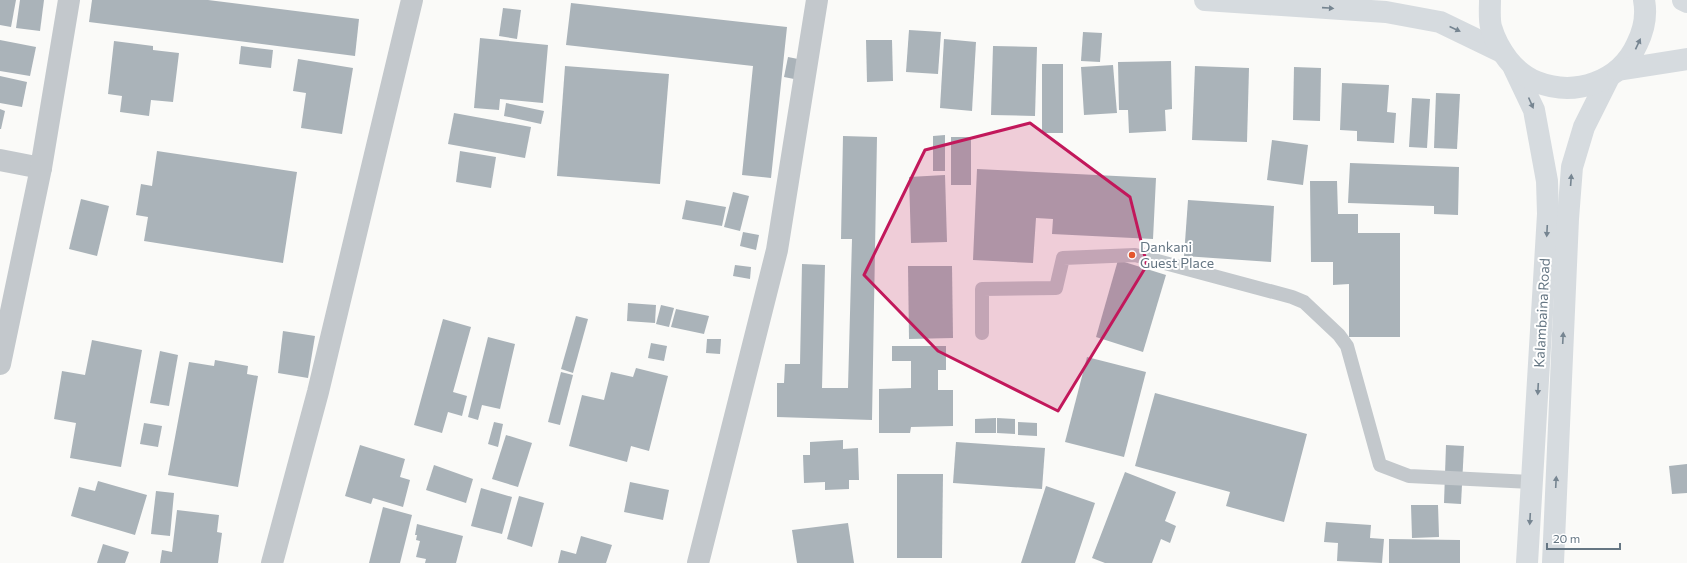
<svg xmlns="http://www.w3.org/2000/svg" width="1687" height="563" font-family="Commissioner,sans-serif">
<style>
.building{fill:#aab3b9}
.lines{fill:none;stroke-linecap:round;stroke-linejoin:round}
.lane{stroke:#c3c8cc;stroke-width:14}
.street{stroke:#c3c8cc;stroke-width:22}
.secondary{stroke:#d6dbdf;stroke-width:22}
.highway{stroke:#d6dbdf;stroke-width:22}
.oneway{fill:#768591}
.marked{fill:#c2185b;fill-opacity:0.2;stroke:#c2185b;stroke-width:3;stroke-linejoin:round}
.poi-dot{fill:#e4572e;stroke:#fff;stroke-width:1.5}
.labels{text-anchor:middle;stroke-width:4;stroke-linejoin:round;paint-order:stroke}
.poi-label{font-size:14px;fill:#657683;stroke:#fff;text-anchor:start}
.street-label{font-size:14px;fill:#657683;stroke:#fff}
</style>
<rect width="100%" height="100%" fill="#fafaf8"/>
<g class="building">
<path d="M0,0h16l-5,27 -11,-2z"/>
<path d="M20,0h24l-4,31 -24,-3z"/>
<path d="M92,0h116l151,19 -4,37 -266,-34z"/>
<path d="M571,3l216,24 -16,151 -29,-3 11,-109 -187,-21z"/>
<path d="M503,8l18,2 -4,29 -18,-3z"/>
<path d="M909,30l32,2 -3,42 -32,-2z"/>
<path d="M1083,32l19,1 -2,29 -19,-1z"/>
<path d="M480,38l68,7 -5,58 -43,-4 -1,11 -25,-2z"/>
<path d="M944,39l32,3 -4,69 -32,-3z"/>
<path d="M0,40l36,7 -6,29 -30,-5z"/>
<path d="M866,40h26l1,41 -26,1z"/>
<path d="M114,41l39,5v4l26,3 -6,49 -22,-2 -2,16 -29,-4 2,-16 -14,-2z"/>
<path d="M241,46l32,4 -2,18 -32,-4z"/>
<path d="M993,46l44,1 -2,69 -44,-1z"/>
<path d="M788,57l15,3 -4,20 -15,-3z"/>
<path d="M298,59l55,9 -11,66 -41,-6 5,-35 -13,-2z"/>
<path d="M1171,61l1,48 -7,1 1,21 -37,2 -1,-23h-9l-1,-48z"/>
<rect x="1042" y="64" width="21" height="69"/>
<path d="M1113,65l4,48 -33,2 -3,-48z"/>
<path d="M565,66l104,8 -9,110 -103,-8z"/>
<path d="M1195,66l54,2 -2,74 -55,-2z"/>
<path d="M1294,67l27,1 -1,53 -27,-1z"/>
<path d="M0,76l27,6 -5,25 -22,-4z"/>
<path d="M1342,83l47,2 -2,27 9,1 -2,30 -37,-2v-10l-17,-1z"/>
<path d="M1436,93l24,1 -3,55 -23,-1z"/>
<path d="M1412,98l18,1 -3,49 -18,-1z"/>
<path d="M506,103l38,8 -3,13 -37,-8z"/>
<path d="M0,109l5,2 -4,18h-1z"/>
<path d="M454,113l77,14 -6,31 -77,-14z"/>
<path d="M945,135v36h-12v-35z"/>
<path d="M843,136l34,1 -5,283 -95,-3v-34h7l1,-19h15l2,-100 23,1 -3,123h26l4,-149h-11z"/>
<rect x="951" y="137" width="20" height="48"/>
<path d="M1272,140l36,5 -5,40 -36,-5z"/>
<path d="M157,151l140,21 -14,91 -139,-22 4,-24 -12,-2 5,-31 11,2z"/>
<path d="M460,151l36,6 -5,31 -35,-6z"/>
<path d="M1350,163l109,4 -1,48 -24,-1v-8l-86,-3z"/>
<path d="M977,169l179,9 -3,61 -101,-5 1,-15 -17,-1 -3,45 -60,-3z"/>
<path d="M945,175l2,67 -36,1 -2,-66z"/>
<path d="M1310,181h27l1,33h20v19h42v104h-51v-53l-16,1v-23h-22z"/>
<path d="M733,192l16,4 -9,35 -16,-4z"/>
<path d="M81,199l28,7 -12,50 -28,-7z"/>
<path d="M686,200l40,7 -4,19 -40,-7z"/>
<path d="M1188,200l86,6 -3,56 -87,-6z"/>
<path d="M743,232l16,3 -3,15 -16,-4z"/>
<path d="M1118,260l48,15 -23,77 -47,-15z"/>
<path d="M735,265l16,2 -1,12 -17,-3z"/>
<path d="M908,266h44l1,72 -44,1z"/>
<path d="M628,303l28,2 -1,18 -28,-2z"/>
<path d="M661,305l13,3 -5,19 -13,-3z"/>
<path d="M676,309l33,7 -5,18 -33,-7z"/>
<path d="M576,316l12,3 -15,54 -12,-4z"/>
<path d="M443,319l28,8 -18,65 14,4 -5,20 -14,-4 -6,21 -28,-8z"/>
<path d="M283,331l32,5 -7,42 -30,-5z"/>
<path d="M488,337l27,7 -15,65 -18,-4 -4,15 -10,-3z"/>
<path d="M707,339h14l-1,15 -14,-1z"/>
<path d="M92,340l50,10 -21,117 -51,-9 6,-35 -22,-4 8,-48 23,4z"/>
<path d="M651,343l16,3 -3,15 -16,-3z"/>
<path d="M892,346h54v24h-8v20h15v36l-42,1 -1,6h-31v-44l32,-1v-27h-19z"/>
<path d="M160,351l18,4 -9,51 -19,-3z"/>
<path d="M1087,357l59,15 -22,85 -59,-15z"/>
<path d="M215,360l33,6 -1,8 11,2 -20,111 -70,-12 21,-113 25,4z"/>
<path d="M636,368l32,8 -19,75 -18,-5 -4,16 -58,-16 13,-51 22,5 7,-28 22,5z"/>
<path d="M561,372l12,3 -13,50 -12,-3z"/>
<path d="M1155,393l152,41 -23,88 -58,-16 4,-14 -95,-26z"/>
<path d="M996,418v15h-21v-14z"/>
<path d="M997,418l18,1v15l-18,-1z"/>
<path d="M494,422l9,2 -5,23 -10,-3z"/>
<path d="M1018,422l19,1v13l-19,-1z"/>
<path d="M144,423l18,3 -4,21 -18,-3z"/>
<path d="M506,435l26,8 -14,44 -26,-8z"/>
<path d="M843,440v9l15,-1 1,32h-10v9l-24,1v-8l-21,1 -1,-28h7v-13z"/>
<path d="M956,442l89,6 -3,41 -89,-6z"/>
<path d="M360,445l45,14 -5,18 10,3 -7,27 -30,-9 -2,6 -26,-8z"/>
<path d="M1446,445l18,1 -3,58 -17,-1z"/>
<path d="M1687,464v29l-15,1 -3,-28z"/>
<path d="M434,465l39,14 -7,24 -40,-13z"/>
<path d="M1125,472l51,20 -11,29 11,5 -6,17 -9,-4 -9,24h-47l-13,-5z"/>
<path d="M897,474h46l-1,84h-45z"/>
<path d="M98,481l49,14 -12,40 -64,-19 8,-29 16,4z"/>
<path d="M630,482l39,8 -6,30 -39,-8z"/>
<path d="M1046,486l49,17 -20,60h-54z"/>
<path d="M481,488l31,9 -10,37 -31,-8z"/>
<path d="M156,491l18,2 -4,43 -19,-2z"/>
<path d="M519,496l25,7 -12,44 -25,-8z"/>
<path d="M1411,505h27l1,32 -27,1z"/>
<path d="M383,507l29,8 -12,48h-31z"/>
<path d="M177,510l42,5 -2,17 5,1 -4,30h-58l2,-13 10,2z"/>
<path d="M1326,522l45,3 -1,13 14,1 -2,24 -45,-2 1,-18 -14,-1z"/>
<path d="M848,523l6,40h-57l-5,-33z"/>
<path d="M417,524l46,12 -7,27h-31l1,-4 -10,-2 4,-16 -4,-1 1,-5h-2z"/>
<path d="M581,536l31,9 -6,18h-48l3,-13 15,4z"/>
<path d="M1389,539l71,1v23h-71z"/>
<path d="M103,544l26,8 -4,11h-28z"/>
</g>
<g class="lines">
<path class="lane" d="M982,333v-44l74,-1 7,-30 72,-3 157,42 12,5 35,33 8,11 33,119 29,11 123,6"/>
<g class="street">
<path d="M0,160l41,8"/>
<path d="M0,364l41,-196 28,-168"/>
<path d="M272,563l46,-171 94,-392"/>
<path d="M698,563l79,-313 40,-250"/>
</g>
<g class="secondary">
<path d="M1514,68l20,42 13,71 1,33 -21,349"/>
<path d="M1553,563l15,-344 4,-52 12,-40 25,-50"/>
</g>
<g class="highway">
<path d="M1205,0l181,12 54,10 62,30"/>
<path d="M1490,0c0,9 -1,19 1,27 7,23 23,46 46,55 38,15 83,0 100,-38 7,-14 10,-28 7,-44"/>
<path d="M1683,0l4,2"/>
<path d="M1618,70l69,-11"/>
</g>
</g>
<defs><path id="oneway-solid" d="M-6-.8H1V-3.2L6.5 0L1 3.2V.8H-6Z"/></defs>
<g class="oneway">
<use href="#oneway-solid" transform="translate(1328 8) rotate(4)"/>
<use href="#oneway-solid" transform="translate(1455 29) rotate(25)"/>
<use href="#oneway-solid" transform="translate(1638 44) rotate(-65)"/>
<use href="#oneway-solid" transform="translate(1531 103) rotate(66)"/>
<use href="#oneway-solid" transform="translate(1571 180) rotate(-86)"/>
<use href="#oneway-solid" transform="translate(1547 231) rotate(93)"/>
<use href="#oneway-solid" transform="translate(1563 338) rotate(-87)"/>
<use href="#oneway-solid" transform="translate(1538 389) rotate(93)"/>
<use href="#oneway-solid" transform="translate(1556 482) rotate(-87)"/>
<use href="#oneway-solid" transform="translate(1530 519) rotate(93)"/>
</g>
<path class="marked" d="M1030,123l100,74 17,68 -89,146 -120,-60 -74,-76 61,-125z"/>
<circle class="poi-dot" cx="1132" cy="255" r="4"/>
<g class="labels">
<g class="poi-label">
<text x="1140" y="252">Dankani<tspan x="1140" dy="16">Guest Place</tspan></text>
</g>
<g class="street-label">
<text transform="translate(1542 313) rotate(-87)" y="5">Kalambaina Road</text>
</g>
</g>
<path d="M1547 543v6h73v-6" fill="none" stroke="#657683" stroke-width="2"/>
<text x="1553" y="543" font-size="12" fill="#657683" stroke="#ffffff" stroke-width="3" paint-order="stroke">20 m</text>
</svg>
